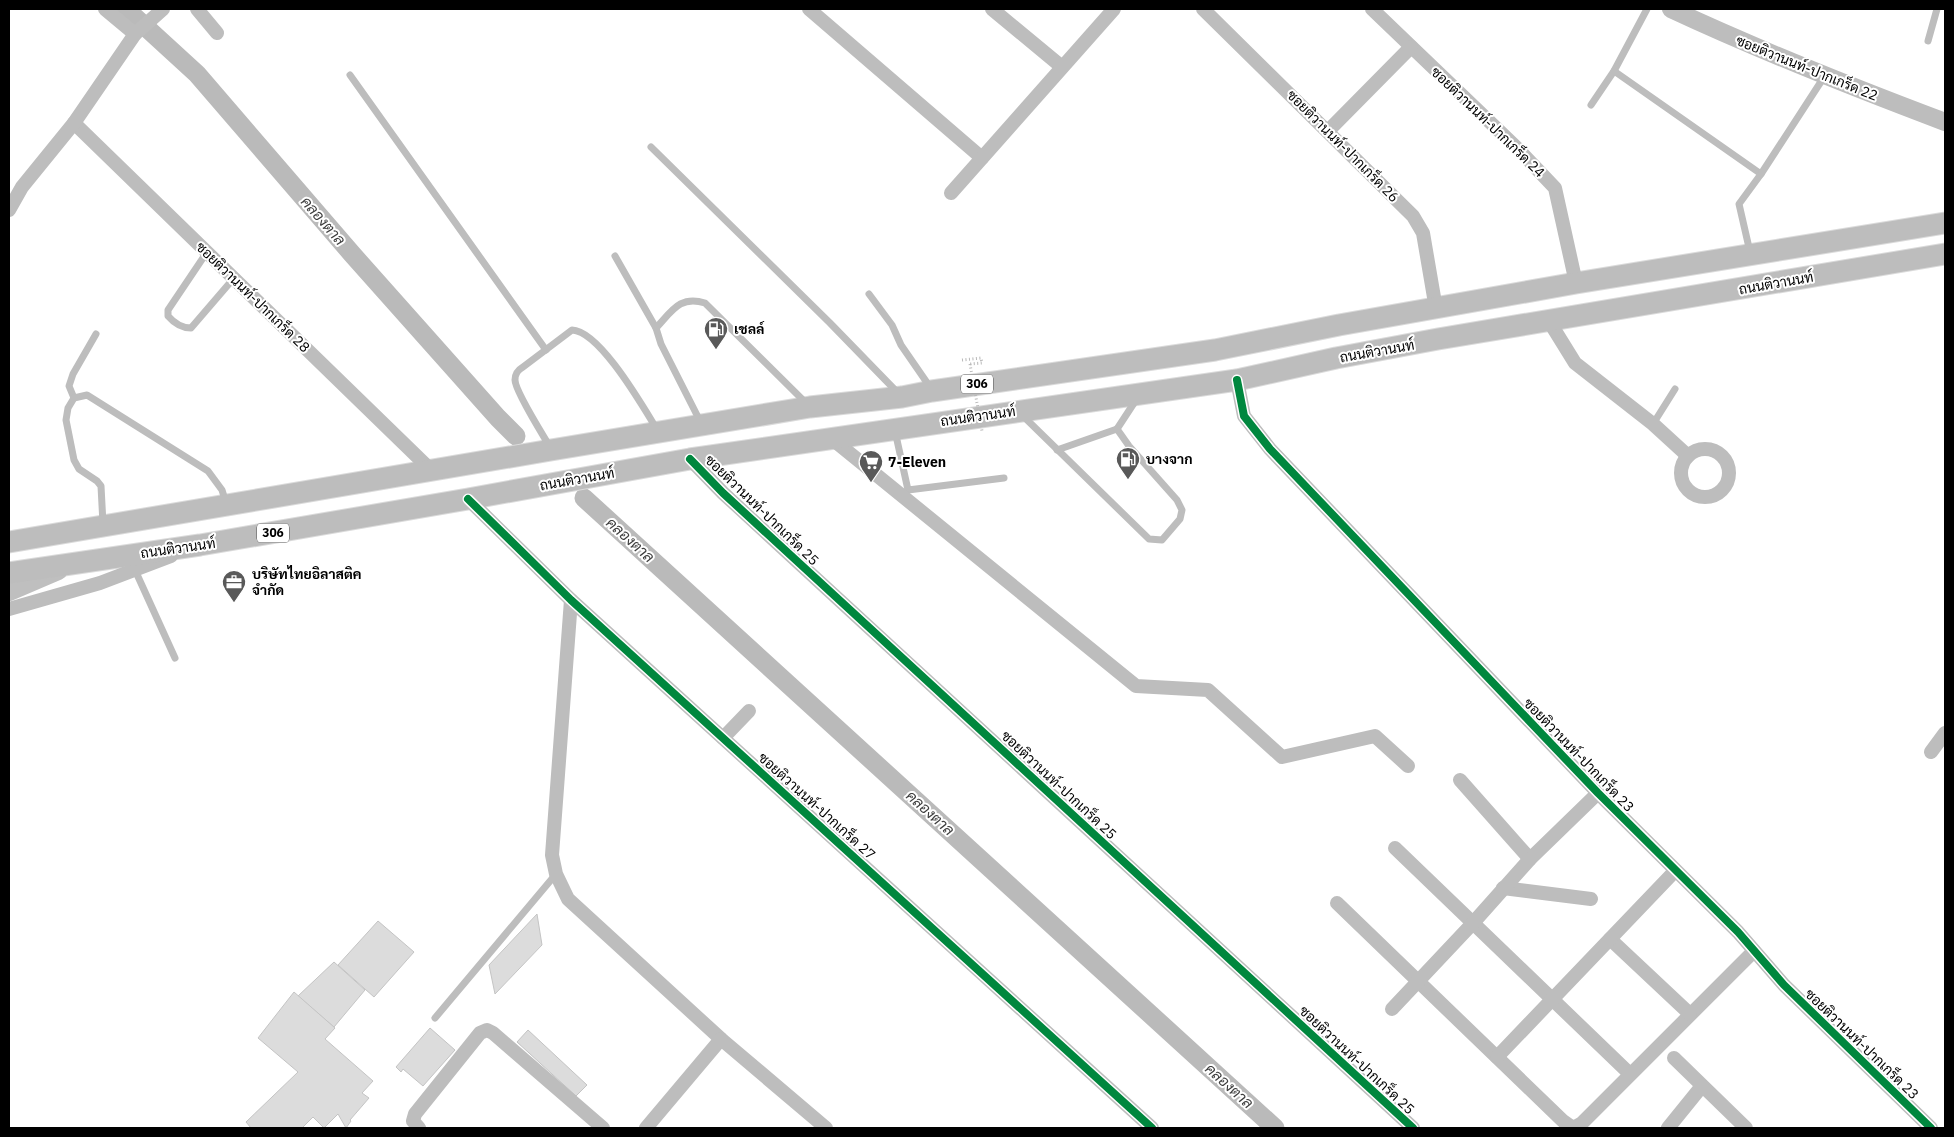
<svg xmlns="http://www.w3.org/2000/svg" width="1954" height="1137" font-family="'IBM Plex Sans',Sarabun,sans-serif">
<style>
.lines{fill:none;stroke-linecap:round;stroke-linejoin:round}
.canal{stroke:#bababa;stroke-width:19}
.building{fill:#dcdcdc;stroke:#c4c4c4}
.primary-casing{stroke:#dbdbdb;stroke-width:23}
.path{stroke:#b8b8b8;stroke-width:3;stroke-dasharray:1 2.5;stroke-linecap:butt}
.service{stroke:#bdbdbd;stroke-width:7}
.minor{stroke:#bdbdbd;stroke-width:14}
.tertiary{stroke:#bdbdbd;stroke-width:18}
.secondary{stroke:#bfbfbf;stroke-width:20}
.primary{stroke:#bdbdbd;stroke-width:21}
.path-bridge{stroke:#b8b8b8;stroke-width:3;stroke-dasharray:1 2.5;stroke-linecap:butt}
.cycleway-casing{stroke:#fff;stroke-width:11}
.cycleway{stroke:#00873e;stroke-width:8}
.labels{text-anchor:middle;stroke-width:4;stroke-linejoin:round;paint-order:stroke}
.shield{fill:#fff;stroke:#4c4c4c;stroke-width:1}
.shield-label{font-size:12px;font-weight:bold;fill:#000}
.street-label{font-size:14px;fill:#000;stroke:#fff}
.poi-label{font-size:14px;font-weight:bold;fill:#000;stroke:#fff;text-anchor:start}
.water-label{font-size:15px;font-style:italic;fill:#3e3e3e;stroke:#fff}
</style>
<rect width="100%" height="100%" fill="#fff"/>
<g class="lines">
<g class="canal">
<path d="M126,9l71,65 155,180 146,164 18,18"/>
<path d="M584,498l691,630"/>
</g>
</g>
<g class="building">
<path d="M537,914l5,31 -47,49 -6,-29z"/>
<path d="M378,921l36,31 -40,45 -36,-32z"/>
<path d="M334,962l31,28 -31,37 -36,-31z"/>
<path d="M294,992l41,36 -10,11 48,42 -11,12 7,5 -19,22 1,1 -5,7 -8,-14 -14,14 -11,-11 -11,11h-51l-5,-6 52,-50 -40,-34z"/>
<path d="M430,1028l25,22 -32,36 -20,-17 -2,3 -5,-5z"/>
<path d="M528,1030l59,55 -11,11 -59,-54z"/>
</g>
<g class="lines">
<g class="primary-casing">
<g id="primary">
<path d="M9,542l542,-92 259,-43 92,-10 30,-6 283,-41 124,-25 237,-42 369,-60"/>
<path d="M9,573l191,-28 268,-46 222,-40 547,-79 99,-22 102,-19 507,-85"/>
</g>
</g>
<path class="path" d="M962,360l19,-2 1,5 -12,1"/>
<g class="service">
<path d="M1928,41l9,-32"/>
<path d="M1614,71l147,103"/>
<path d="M350,75l196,275"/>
<path d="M1591,105l23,-34 33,-62"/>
<path d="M651,147l179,176 68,70"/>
<path d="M207,252l-39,58v6c6,7 13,12 23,12l43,-50"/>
<path d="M1750,252l-11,-48 22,-30 63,-97"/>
<path d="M615,256l41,72"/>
<path d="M869,294l23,31 9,20 29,42"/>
<path d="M74,398l-5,-12 4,-12 23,-40"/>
<path d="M1022,415l127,124 13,1 18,-21 2,-9 -5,-10 -48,-54 -12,-17 19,-29"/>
<path d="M701,423l-40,-79 -5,-16c16,-17 24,-33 49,-25l101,100"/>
<path d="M1653,424l22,-35"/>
<path d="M895,431l13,59 96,-12"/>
<path d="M550,447c-7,-12 -35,-56 -35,-67 0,-7 3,-10 8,-13l49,-37c28,1 71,77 86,101"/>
<path d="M1057,450l60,-21"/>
<path d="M103,524l-2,-38 -4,-5 -18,-12 -5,-9 -8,-40 2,-12 6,-10 13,-3 121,76 14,19 4,13"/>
<path d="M135,570l40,88"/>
<path d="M435,1018l121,-144"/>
</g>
<g class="minor">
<path d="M105,9l30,25"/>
<path d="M197,9l20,24"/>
<path d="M809,9l173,149"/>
<path d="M992,9l70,58"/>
<path d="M1203,9l210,207 10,17 13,76"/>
<path d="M1372,9l146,140 37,39 21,95"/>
<path d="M74,123l358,348"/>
<path d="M1328,131l83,-84"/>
<path d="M951,193l163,-184"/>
<path d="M9,210l13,-23 52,-64 61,-89 28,-25"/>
<path d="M1549,321l26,42 78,61 35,32"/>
<path d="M1237,380l7,36 26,33 328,344 140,139 46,53 147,143"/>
<path d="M831,438l305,248 72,4 74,67 93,-21 33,30"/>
<circle cx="1705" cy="473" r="24"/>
<path d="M690,459l33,34 690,635"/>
<path d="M468,499l103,101 581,528"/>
<path d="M571,600l-19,255 4,19 12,25 153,140 105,89"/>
<path d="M9,609l91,-26 71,-27"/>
<path d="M723,738l26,-27"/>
<path d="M1931,752l14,-19"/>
<path d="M1460,780l70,79"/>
<path d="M1395,848l235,226"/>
<path d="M1503,888l88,11"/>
<path d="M1337,903l226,218 10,7 9,-5 172,-172"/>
<path d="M1610,939l80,75"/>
<path d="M1392,1009l81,-86 57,-64 68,-66"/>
<path d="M1497,1057l178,-186"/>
<path d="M1674,1058l72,70"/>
<path d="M419,1128l-6,-7 2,-7 65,-81 7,-3 6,3 110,95"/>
<path d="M646,1128l75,-89"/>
<path d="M1668,1128l34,-42"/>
</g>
<path class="tertiary" d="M1671,9c90,42 181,78 274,113"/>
<path class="secondary" d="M9,591l49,-21"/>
<use href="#primary" class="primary"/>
<path class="path-bridge" d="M970,364l12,67"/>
<g class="cycleway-casing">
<g id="cycleway">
<path d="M1237,380l7,36 26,33 328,344 140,139 46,53 147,143"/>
<path d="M690,459l33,34 690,635"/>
<path d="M468,499l103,101 581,528"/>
</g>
</g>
<use href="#cycleway" class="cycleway"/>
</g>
<defs>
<g id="fuel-pin" transform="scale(1.25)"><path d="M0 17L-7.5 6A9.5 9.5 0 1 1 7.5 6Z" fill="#595959" stroke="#fff"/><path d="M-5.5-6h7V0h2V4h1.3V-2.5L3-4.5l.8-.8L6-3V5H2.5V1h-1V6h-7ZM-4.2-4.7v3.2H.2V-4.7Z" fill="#fff"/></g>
<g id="supermarket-pin" transform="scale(1.25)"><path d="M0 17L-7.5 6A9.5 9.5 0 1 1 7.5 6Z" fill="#595959" stroke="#fff"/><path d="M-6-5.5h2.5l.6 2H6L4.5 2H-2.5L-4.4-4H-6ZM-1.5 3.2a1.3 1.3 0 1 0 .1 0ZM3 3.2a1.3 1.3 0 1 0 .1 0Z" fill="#fff"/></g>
<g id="office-pin" transform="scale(1.25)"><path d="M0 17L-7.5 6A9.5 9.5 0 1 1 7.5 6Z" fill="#595959" stroke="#fff"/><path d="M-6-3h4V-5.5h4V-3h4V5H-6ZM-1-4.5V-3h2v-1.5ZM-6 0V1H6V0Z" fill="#fff"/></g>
</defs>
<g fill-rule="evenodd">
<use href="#fuel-pin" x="716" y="329"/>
<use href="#fuel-pin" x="1128" y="459"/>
<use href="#supermarket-pin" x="871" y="462"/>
<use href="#office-pin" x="234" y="582"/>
</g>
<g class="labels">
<g class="shield">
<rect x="961" y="374.5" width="32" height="19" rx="4"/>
<rect x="257" y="523.5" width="32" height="19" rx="4"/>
</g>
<g class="shield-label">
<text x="977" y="388">306</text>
<text x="273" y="537">306</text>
</g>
<g class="street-label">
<text transform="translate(1807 68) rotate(22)" y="5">ซอยติวานนท์-ปากเกร็ด 22</text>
<text transform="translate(1488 122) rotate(44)" y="5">ซอยติวานนท์-ปากเกร็ด 24</text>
<text transform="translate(1343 146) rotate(45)" y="5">ซอยติวานนท์-ปากเกร็ด 26</text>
<text transform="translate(1776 283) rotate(-10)" y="5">ถนนติวานนท์</text>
<text transform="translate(253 297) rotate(44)" y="5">ซอยติวานนท์-ปากเกร็ด 28</text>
<text transform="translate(1377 351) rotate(-10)" y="5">ถนนติวานนท์</text>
<text transform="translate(978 416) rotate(-8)" y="5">ถนนติวานนท์</text>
<text transform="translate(577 479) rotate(-10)" y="5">ถนนติวานนท์</text>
<text transform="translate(762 510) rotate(44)" y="5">ซอยติวานนท์-ปากเกร็ด 25</text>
<text transform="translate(178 548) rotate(-8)" y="5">ถนนติวานนท์</text>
<text transform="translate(1579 755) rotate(46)" y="5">ซอยติวานนท์-ปากเกร็ด 23</text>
<text transform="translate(1059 785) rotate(43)" y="5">ซอยติวานนท์-ปากเกร็ด 25</text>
<text transform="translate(817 806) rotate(42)" y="5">ซอยติวานนท์-ปากเกร็ด 27</text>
<text transform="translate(1862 1044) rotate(44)" y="5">ซอยติวานนท์-ปากเกร็ด 23</text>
<text transform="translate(1357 1060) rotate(43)" y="5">ซอยติวานนท์-ปากเกร็ด 25</text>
</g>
<g class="poi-label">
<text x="734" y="334">เชลล์</text>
<text x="1146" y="464">บางจาก</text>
<text x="888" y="467">7-Eleven</text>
<text x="252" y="579">บริษัทไทยอิลาสติค<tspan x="252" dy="16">จำกัด</tspan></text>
</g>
<g class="water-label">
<text transform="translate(323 221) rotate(49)" y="5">คลองตาล</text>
<text transform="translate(630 540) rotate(42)" y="5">คลองตาล</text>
<text transform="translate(930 813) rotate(42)" y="5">คลองตาล</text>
<text transform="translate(1229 1086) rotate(42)" y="5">คลองตาล</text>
</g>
</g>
<rect width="1954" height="1137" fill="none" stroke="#000000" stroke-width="20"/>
</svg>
